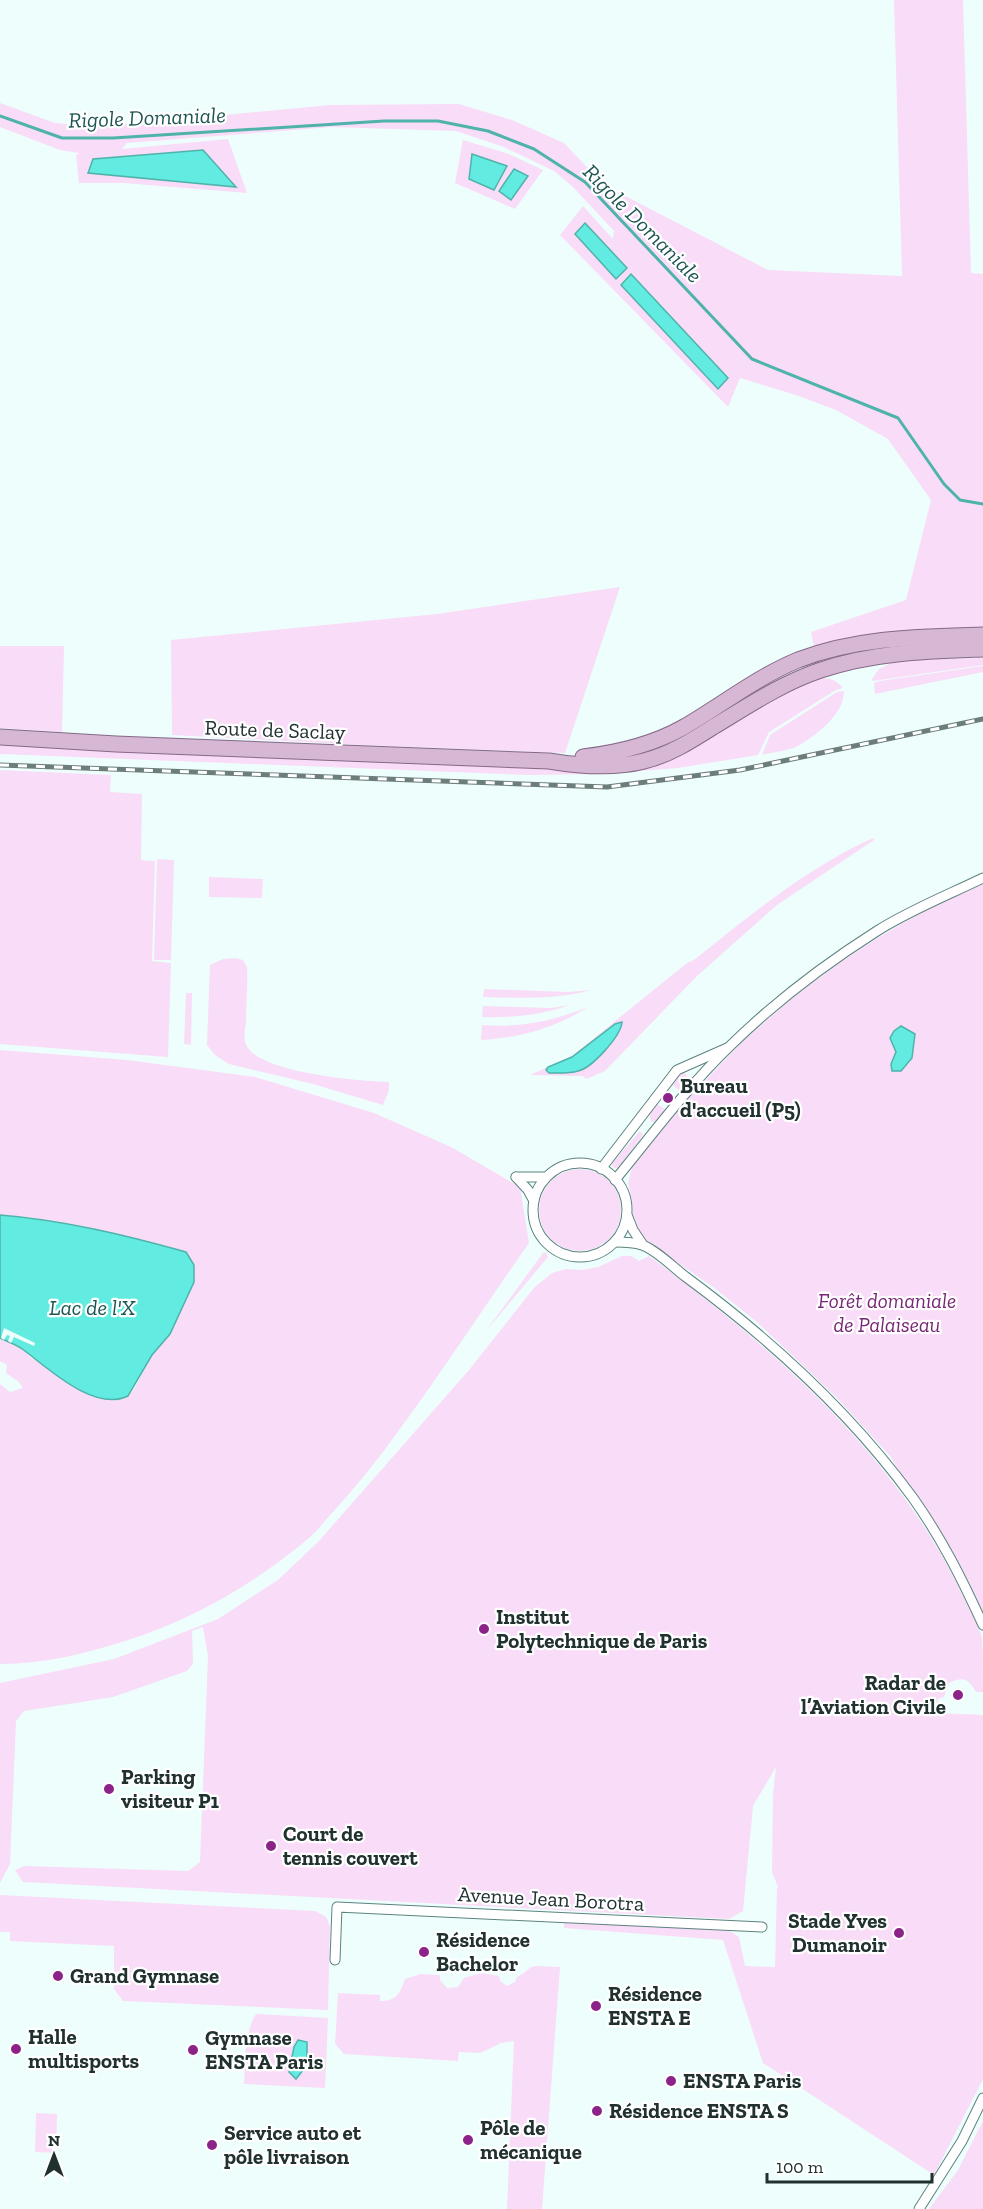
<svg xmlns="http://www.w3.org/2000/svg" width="983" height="2209" font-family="'Zilla Slab',serif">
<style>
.green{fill:#f9dcf7}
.water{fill:#62ebe0;stroke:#4eb3ab;stroke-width:1.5}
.pier{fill:#eefefc}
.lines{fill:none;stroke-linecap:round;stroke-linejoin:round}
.stream{stroke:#4eb3ab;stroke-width:3}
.street-casing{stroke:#5d837f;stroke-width:11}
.primary-casing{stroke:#856988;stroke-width:17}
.street{stroke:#fff;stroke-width:9}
.primary{stroke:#d6b7d4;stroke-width:15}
.rail-casing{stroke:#6d7d7c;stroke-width:5}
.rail{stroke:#fff;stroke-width:3;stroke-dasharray:9;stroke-linecap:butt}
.poi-dot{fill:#8c2389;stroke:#fff;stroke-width:2}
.labels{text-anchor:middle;stroke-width:4.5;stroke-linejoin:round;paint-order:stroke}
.street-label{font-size:21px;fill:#213130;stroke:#fff}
.poi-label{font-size:21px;font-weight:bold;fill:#213130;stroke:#fff;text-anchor:start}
.park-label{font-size:21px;font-style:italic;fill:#782676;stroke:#fff}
.water-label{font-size:22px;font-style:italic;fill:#1c5652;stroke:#fff}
</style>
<rect width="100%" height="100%" fill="#eefefc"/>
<g class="green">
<path d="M894,0h69l8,273 12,1v354l-169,19 -3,-15 95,-32 25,-100 -43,-61 -52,-29 -40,-15 -56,-17 -12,29 -168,-172 23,-29 30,33 1,-8 -41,-44 -19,-16 -50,-24 -48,-16 -124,-4 -205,16 -5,6 106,-10 19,54 -123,-10h-45l-3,-28 3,-2 -19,-3 -60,-23v-24l55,20 42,4 233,-22 129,-1 53,16 52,23 40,42 164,85 134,6z"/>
<path d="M463,140l46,14 34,16 -28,39 -60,-26z"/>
<path d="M620,587l-55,166 -203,-8 -190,-10 -1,-95 266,-26z"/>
<path d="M0,646h64l-2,86 -62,-4z"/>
<path d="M983,658v7l-110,16 -1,-2 7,-10 19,-9z"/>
<path d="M983,666v6l-108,22 -1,-11 6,-2z"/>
<path d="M815,678c13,0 20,0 28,10l-7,2 -67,42 -11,23 -80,13 -76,6 -73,1 -529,-21v-13l638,25 144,-75z"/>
<path d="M844,691c0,23 -27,44 -46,55 -10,5 -25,6 -36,9l8,-20 67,-43z"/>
<path d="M0,770l111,5 -1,17 32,2 -1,66 14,1 -3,100 19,2 -3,94 -168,-13z"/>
<path d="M873,838l1,2 -97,65 -81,72 -91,94 -19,8 -3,-3 -53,-1 42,-19 115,-93 7,-3c56,-45 113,-92 179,-122z"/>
<path d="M157,859l17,1 -3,100h-17z"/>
<path d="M209,877l54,2 -1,19 -53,-1z"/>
<path d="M983,882v729l-93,-155 -55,-60 -78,-74 -44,-35 -71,-49 -9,-14 -1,-23 -4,-18 4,-16 48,-60 63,-66 48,-42 51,-38 34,-22 41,-24z"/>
<path d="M235,958l8,2 4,7c1,19 -1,37 -1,55 -1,6 -2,13 -1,19 5,32 117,40 144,41v8l-6,15 -70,-21 -84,-20 -14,-9 -8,-10 3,-80 13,-6z"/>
<path d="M484,989l84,3 23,-2c-37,10 -69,8 -108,7z"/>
<path d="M186,993h6l-1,52 -7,-1z"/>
<path d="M570,1005c-29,10 -56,13 -88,12l1,-11 68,2z"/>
<path d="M588,1007c-33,21 -68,31 -107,33l1,-15c38,3 71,-4 106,-18z"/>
<path d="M0,1050l127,10 128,17 119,36 77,34 69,40 9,56c-43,61 -83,123 -127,183 -22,31 -45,60 -71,88 -7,8 -14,17 -22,24 -55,46 -116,82 -184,103 -41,13 -82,23 -125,23v-280l10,8 13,-4 -4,-6 -13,-9 1,-8 -7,-4v-23l26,14 4,5 64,39 21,5 18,-10 19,-36 18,-21 -134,-116 -36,-3z"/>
<path d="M684,1072l5,7 -9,12 -9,-7 7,-10z"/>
<path d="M656,1103l10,7 -8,11 -7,1 -2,-9z"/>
<path d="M640,1131l3,4 -25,33h-3l-3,-2 1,-4z"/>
<circle cx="580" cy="1210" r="41"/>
<path d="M546,1252l2,5 -62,74 57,-78z"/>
<path d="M622,1256h9l8,5 10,-5c120,89 240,192 308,328 9,18 19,35 25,54 1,14 1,39 1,54h-7c-7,-13 -13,-16 -27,-9l-5,14 -6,2v14l45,2v364l-49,96 -171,-112 -40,-123 -159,-12v-6l163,7 12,8 6,29 30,1 2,-80 2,2 -7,-17 1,-78 3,-27 -23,39 -10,105 -14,8 -706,-37 -8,-12 10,-4 163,5 12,-9 8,-206 -5,-29 -11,4 1,33 -6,7 -74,26 -89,14 -8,10 -6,143 -10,19v-200l114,-24 104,-40 60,-39 41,-39 150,-171 65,-82 18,-15 14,-4 16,1 16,-3z"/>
<path d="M0,1895l315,16 11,6 4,9 -2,84 -205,-9 -9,-12v-43l-104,-5v-9h-10z"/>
<path d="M536,1966l24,1 -18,242h-35l7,-168 -13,2 -21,10 -21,-1 -1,9 -114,-7 -9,-10 3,-51 42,2v6c16,0 20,-7 25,-22l16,-5 19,1v5l7,8 11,-1 6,-9 18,-5 17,3 1,5 7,5 8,-4 2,-5 7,-4 7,-6z"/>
<path d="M256,2014l72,4 -3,70 -81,-4c2,-24 -1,-49 12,-70z"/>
<path d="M36,2113l21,1 -1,39 -21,-1z"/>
<path d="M983,2121v88h-54l29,-39z"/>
</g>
<g class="water">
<path d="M203,150l33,37 -148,-14 5,-14z"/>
<path d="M472,154l35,12 -13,24 -25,-11z"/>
<path d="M514,169l14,7 -17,24 -12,-9z"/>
<path d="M585,223l42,45 -11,11 -41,-45z"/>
<path d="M631,274l97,104 -10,11 -97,-104z"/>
<path d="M622,1022c-1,14 -30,46 -44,49 -9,3 -20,2 -29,2l-3,-3 2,-3 24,-10 43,-33z"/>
<path d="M901,1026l14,8 -3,24 -11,13h-9l-1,-7 5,-12 -6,-14 4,-7z"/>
<path d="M0,1215c63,5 125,20 186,37l8,13v17l-24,52 -18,21 -24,41c-33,16 -78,-26 -103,-45 -7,-6 -17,-9 -25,-13z"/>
<path d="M298,2040l9,2v23l-11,14 -7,-7 5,-25z"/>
</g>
<path class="pier" d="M4,1328l31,15 -1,3 -20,-9 -3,6 -3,-2 2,-5 -3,-1 -3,5 -3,-2z"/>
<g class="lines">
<path class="stream" d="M0,116l62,22h51l271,-17h54l50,10 46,18 51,33 167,177 146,59 46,66 16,16 23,4"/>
<g class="street-casing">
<g id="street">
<circle cx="580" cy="1210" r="47"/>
<path d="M601,1169l76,-99 50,-22"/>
<path d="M516,1177h30"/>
<path d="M516,1177l12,13 6,11"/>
<path d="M615,1180c37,-45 73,-94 116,-135 44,-43 94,-81 146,-114 33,-21 71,-36 106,-53"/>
<path d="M627,1215l6,15 10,15"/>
<path d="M615,1242c8,0 18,0 27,3 13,4 32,23 44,32 84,62 165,136 227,221 29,41 49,81 70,127"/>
<path d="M335,1960l2,-53 425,20"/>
<path d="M919,2209l43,-68 21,-43"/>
</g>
</g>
<g class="primary-casing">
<g id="primary">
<path d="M0,737l116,7 433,17c30,5 65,8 95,0 25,-6 47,-20 69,-34 35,-21 69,-44 108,-57 53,-18 107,-19 162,-21"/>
<path d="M583,757c34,-4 71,-13 101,-30 38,-22 73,-50 114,-67 60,-23 122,-23 185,-25"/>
</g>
</g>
<use href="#street" class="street"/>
<use href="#primary" class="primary"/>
<g class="rail-casing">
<path id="rail" d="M0,765l607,22 133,-17 243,-51"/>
</g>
<use href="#rail" class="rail"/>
</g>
<g class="poi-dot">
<circle cx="668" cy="1098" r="6"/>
<circle cx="484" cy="1629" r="6"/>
<circle cx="958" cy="1695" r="6"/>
<circle cx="109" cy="1789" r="6"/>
<circle cx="271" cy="1846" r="6"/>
<circle cx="899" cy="1933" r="6"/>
<circle cx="424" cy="1952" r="6"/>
<circle cx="58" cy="1976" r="6"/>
<circle cx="596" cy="2006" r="6"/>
<circle cx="16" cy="2049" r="6"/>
<circle cx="193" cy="2050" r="6"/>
<circle cx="671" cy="2081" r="6"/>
<circle cx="597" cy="2111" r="6"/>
<circle cx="468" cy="2140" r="6"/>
<circle cx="212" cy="2145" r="6"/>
</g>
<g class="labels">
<g class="street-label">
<text transform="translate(275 730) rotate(2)" y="7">Route de Saclay</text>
<text transform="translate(551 1899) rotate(3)" y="7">Avenue Jean Borotra</text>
</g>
<g class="poi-label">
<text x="680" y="1093">Bureau<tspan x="680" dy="24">d'accueil (P5)</tspan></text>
<text x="496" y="1624">Institut<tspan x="496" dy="24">Polytechnique de Paris</tspan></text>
<text x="946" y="1690" text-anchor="end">Radar de<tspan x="946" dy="24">l’Aviation Civile</tspan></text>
<text x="121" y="1784">Parking<tspan x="121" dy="24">visiteur P1</tspan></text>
<text x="283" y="1841">Court de<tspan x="283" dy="24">tennis couvert</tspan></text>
<text x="887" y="1928" text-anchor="end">Stade Yves<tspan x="887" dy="24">Dumanoir</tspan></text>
<text x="436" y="1947">Résidence<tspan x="436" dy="24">Bachelor</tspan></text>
<text x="70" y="1983">Grand Gymnase</text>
<text x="608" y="2001">Résidence<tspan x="608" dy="24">ENSTA E</tspan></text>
<text x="28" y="2044">Halle<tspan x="28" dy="24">multisports</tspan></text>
<text x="205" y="2045">Gymnase<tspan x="205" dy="24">ENSTA Paris</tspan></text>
<text x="683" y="2088">ENSTA Paris</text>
<text x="609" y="2118">Résidence ENSTA S</text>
<text x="480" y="2135">Pôle de<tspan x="480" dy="24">mécanique</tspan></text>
<text x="224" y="2140">Service auto et<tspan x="224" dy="24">pôle livraison</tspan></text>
</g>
<g class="park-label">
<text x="887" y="1308">Forêt domaniale<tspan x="887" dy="24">de Palaiseau</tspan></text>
</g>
<g class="water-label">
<text transform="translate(147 117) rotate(-2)" y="8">Rigole Domaniale</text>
<text transform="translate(643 223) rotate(45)" y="8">Rigole Domaniale</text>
<text x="92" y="1315">Lac de l'X</text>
</g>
</g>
<g transform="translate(54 2155)" stroke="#ffffff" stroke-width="4.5" paint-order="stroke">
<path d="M0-4.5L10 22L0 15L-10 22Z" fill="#213130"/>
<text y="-9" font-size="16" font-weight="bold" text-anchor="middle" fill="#213130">N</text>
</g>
<path d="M767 2173v9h165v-9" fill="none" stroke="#213130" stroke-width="3"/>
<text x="776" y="2173" font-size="18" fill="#213130" stroke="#ffffff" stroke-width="4.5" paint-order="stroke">100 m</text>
</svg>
